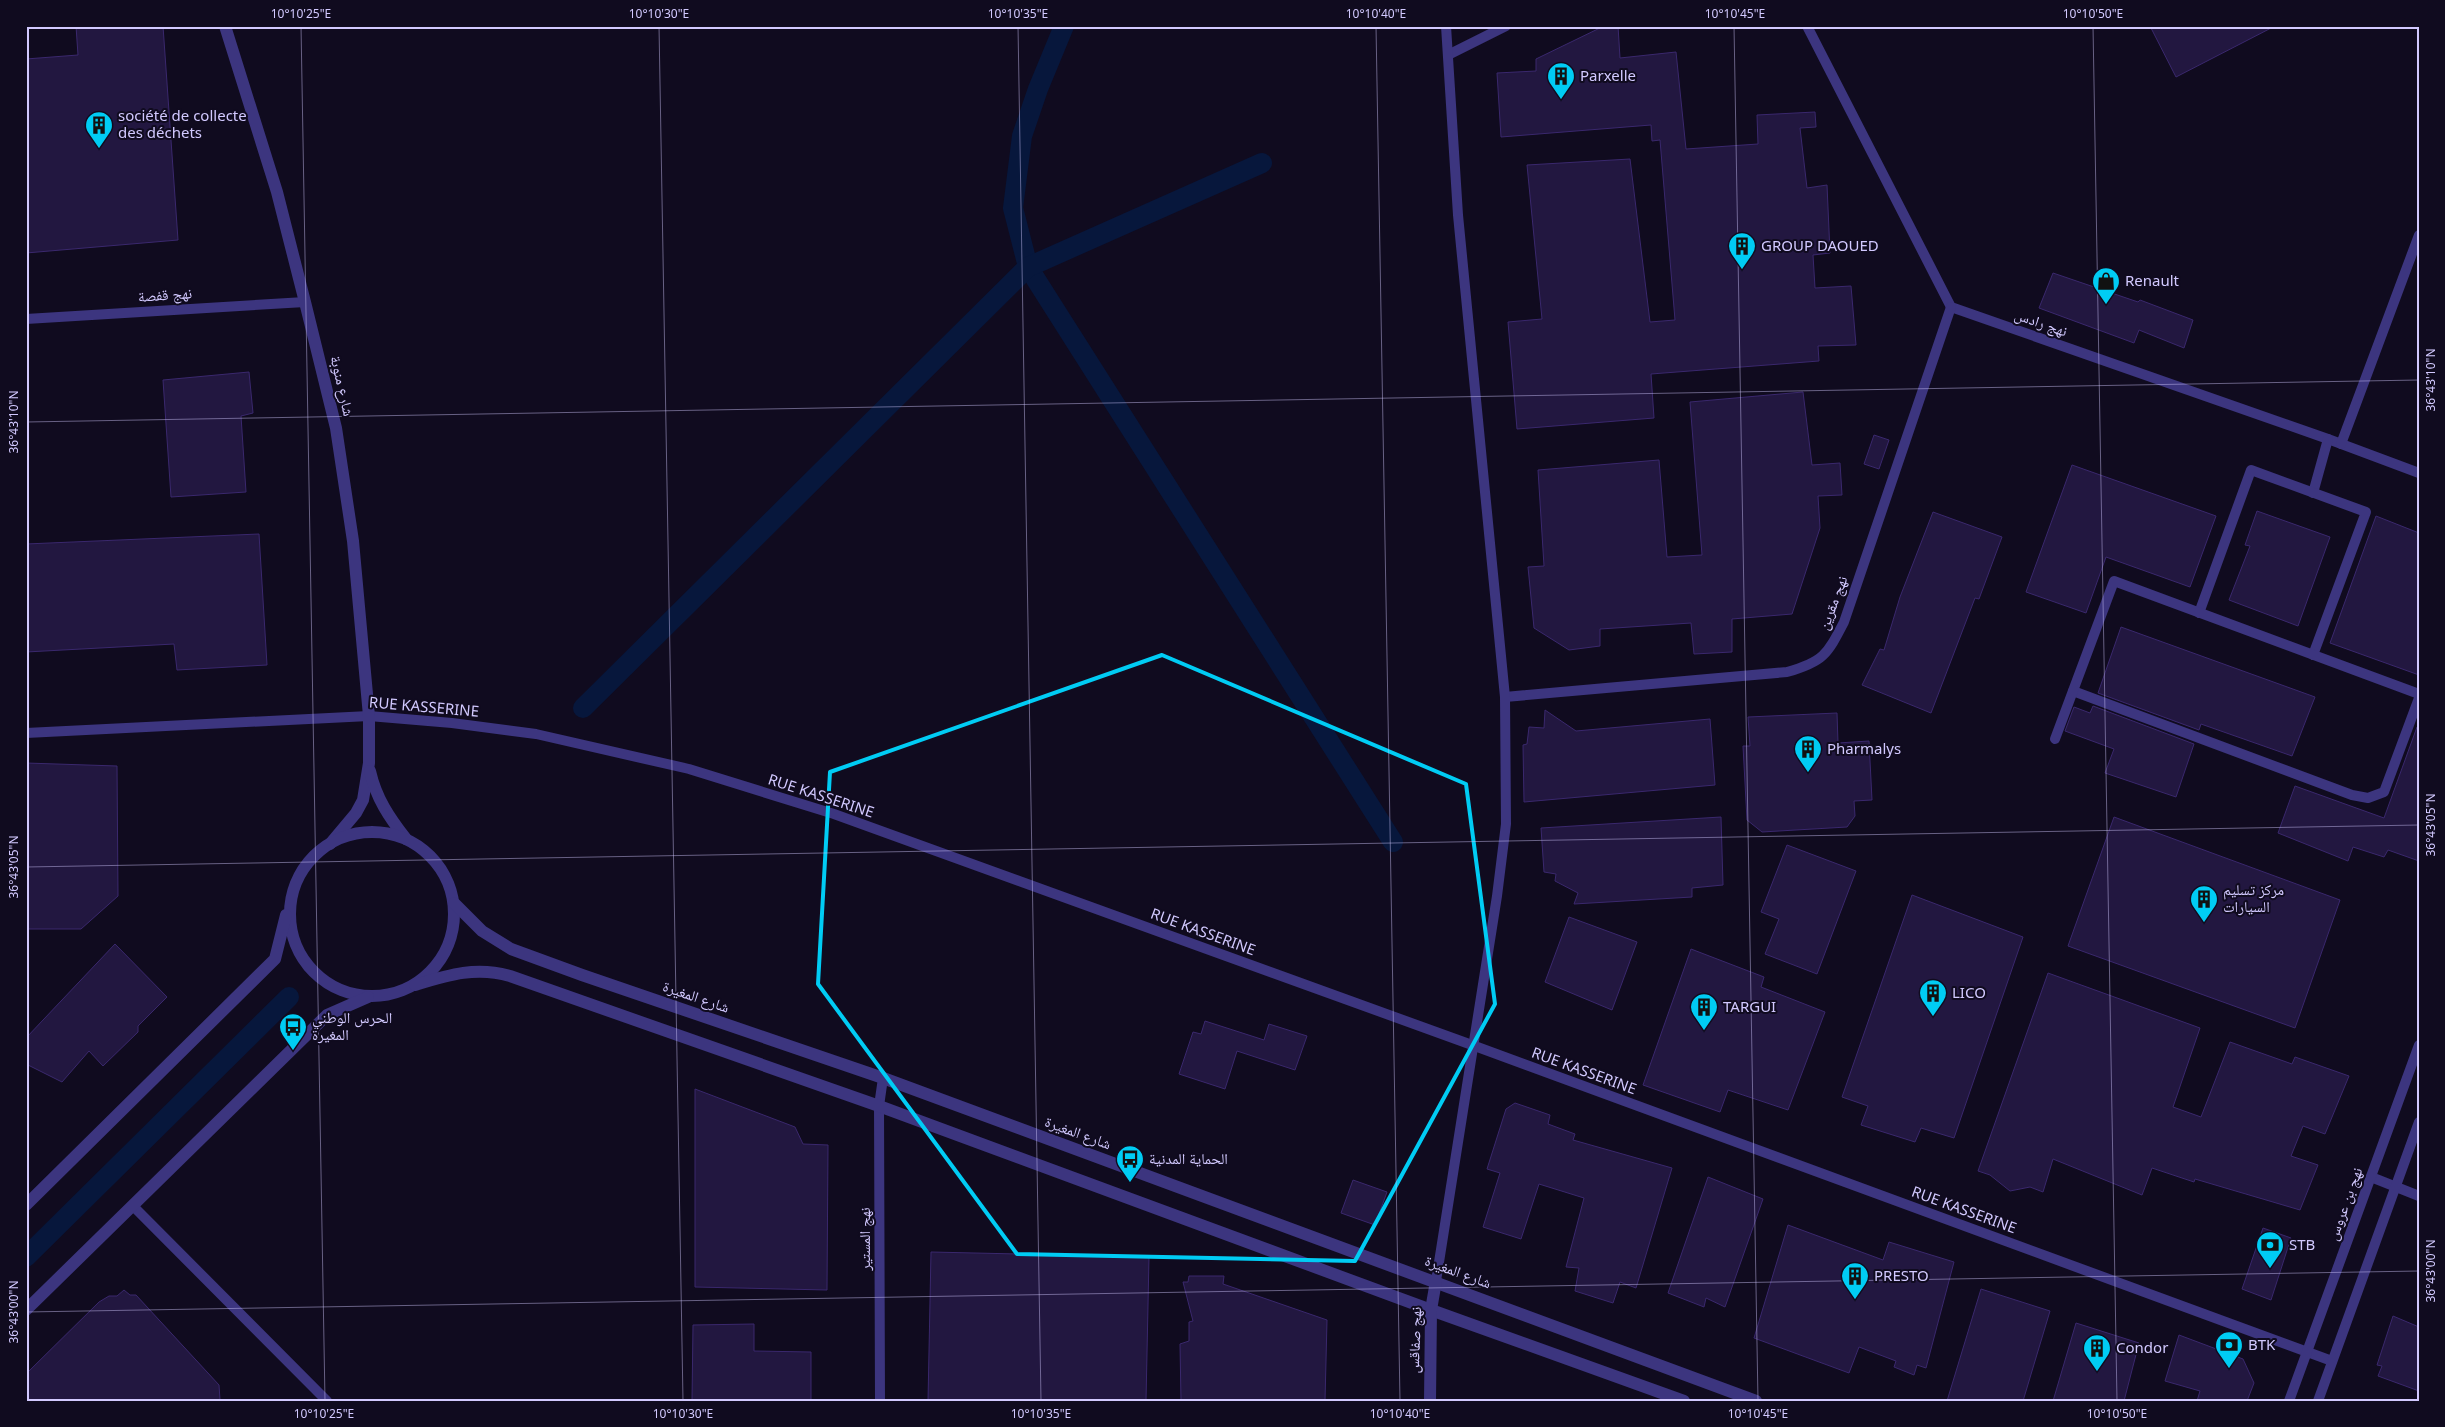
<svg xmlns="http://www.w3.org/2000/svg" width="2445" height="1427" font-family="'Noto Sans','Noto Naskh Arabic',sans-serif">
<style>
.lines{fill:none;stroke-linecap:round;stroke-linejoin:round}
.canal{stroke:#07173c;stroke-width:20}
.building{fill:#221740;stroke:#3a286d}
.lane{stroke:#3c357f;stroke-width:10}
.street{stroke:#3c357f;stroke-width:12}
.marked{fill:none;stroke:#00ccf4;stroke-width:4;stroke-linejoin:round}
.ticks{fill:none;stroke:#d2c9ff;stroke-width:1;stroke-opacity:0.45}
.labels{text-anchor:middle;stroke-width:4;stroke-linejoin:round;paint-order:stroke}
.poi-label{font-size:15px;fill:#d2c9ff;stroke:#100b1f;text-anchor:start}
.street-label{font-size:15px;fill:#d2c9ff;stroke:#100b1f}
.neatline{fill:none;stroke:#d2c9ff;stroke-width:2}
.ticks-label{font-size:12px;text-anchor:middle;fill:#d2c9ff}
</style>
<rect width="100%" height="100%" fill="#100b1f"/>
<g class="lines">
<g class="canal">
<path d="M1064,26l-26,63 -16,47 -9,72 15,59 365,575"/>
<path d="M583,708l445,-441 234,-104"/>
<path d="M26,1257l263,-260"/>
</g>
</g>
<g class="building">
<path d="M76,26h87l15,214 -152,13v-194l52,-4z"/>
<path d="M1604,26h14l2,32 56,-6 10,97 72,-5 -1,-29 58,-3 1,15 -16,1 7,60 20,-3 3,68 -17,2 2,33 36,-2 5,59 -38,1 1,15 -168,13 3,44 -137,11 -9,-107 34,-3 -15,-154 103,-6 20,163 25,-2 -15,-180 -8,1 -1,-16 -150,12 -4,-64 39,-2v-12z"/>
<path d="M2150,26h125l-99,51z"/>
<path d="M2053,273l85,29 2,-2 53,20 -9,28 -45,-18 -5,13 -95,-35z"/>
<path d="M249,372l4,41 -12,3 5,76 -75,5 -8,-117z"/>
<path d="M1803,392l9,73 28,-2 2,32 -24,1 2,32 -28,86 -60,5v33l-38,2 -3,-31 -91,6v17l-31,4 -35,-22 -6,-61 16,-1 -6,-96 121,-10 8,97 35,-2 -12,-153z"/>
<path d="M1874,435l15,5 -10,29 -15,-5z"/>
<path d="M2072,465l144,51 -26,71 -84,-30 -20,56 -60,-21z"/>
<path d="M2257,511l73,26 -32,89 -69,-26 21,-54 -5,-1z"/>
<path d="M1933,512l69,25 -23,62 -4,-1 -44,115 -69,-28 18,-36 4,1 16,-53z"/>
<path d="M2376,516l43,17v142l-89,-32z"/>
<path d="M259,534l8,131 -90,5 -3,-26 -148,8v-108z"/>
<path d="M2121,627l194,70 -23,59 -91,-32 -2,6 -101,-37z"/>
<path d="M2093,706l101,38 -18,53 -71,-24 9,-24 -49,-18 9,-24 16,6z"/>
<path d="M1545,710l31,21 134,-12 5,66 -191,17 -1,-57 4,-1 2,-17 15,1z"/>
<path d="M1837,713l1,30 31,-2 3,59 -18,1 1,15 -8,11 -85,5 -15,-12 -4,-74h7l-2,-29z"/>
<path d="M2417,727l2,1v133l-31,-11 -4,7 -31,-10 -5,14 -70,-28 17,-47 89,32z"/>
<path d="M26,763l91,3 1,130 -37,33h-55z"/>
<path d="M1721,817l2,68 -31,3v9l-118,7 4,-11 -23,-12 1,-7 -12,-2 -3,-44z"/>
<path d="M2114,817l226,83 -45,128 -227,-82z"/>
<path d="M1787,845l69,26 -39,103 -52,-20 14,-35 -18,-7z"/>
<path d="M1912,895l111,42 -69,201 -33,-10 -6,14 -54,-17 7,-19 -26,-9z"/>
<path d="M1569,917l68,25 -25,68 -67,-28z"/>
<path d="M115,944l52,53 -29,29v6l-35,34 -14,-15 -27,31 -36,-18v-26z"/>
<path d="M1691,949l73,28 -3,10 64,25 -37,98 -60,-20 -8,22 -77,-27z"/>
<path d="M2048,973l152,55 -27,79 28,10 29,-75 62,22 3,-7 54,19 -24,58 -22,-8 -12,30 27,9 -18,45 -105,-31 -1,3 -42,-14 -10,27 -89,-36 -10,33 -13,-5 -20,4 -20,-16 -12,-4z"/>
<path d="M1205,1021l59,19 5,-16 38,12 -12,34 -58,-19 -12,38 -46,-15 14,-42 8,2z"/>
<path d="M695,1089l100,38 8,17 25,1 -1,145 -132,-3z"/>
<path d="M1515,1103l35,12 -2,9 27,10 -2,6 99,28 -36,120 -16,-6 -7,21 -38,-12 4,-23 -13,-1 18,-69 -45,-14 -18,55 -38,-12 17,-54 -13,-4 19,-60z"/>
<path d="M1708,1177l55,22 -38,108 -19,-9 -2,9 -36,-14z"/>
<path d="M1353,1180l34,12 -12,33 -34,-12z"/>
<path d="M1788,1225l95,35 6,-18 65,20 -28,106 -9,-3 -3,10 -20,-8 2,-6 -37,-14 -10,26 -95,-35z"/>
<path d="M2263,1228l28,10 -20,62 -29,-11z"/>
<path d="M931,1252l218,5 -3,144h-218z"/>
<path d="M1189,1276h35l-1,8 104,36 -2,81h-144l-1,-57 9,-3v-19l4,-1 -10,-39h5z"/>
<path d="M1981,1289l69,22 -27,90h-76z"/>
<path d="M124,1290l6,5h6l83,90 1,15 -194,1v-27l73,-72 10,-6h8z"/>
<path d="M2393,1316l26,11v64l-41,-15 4,-10 -5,-1z"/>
<path d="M2076,1323l63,20 -15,58h-71z"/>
<path d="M754,1324v27l57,1v49h-119l1,-76z"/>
<path d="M2179,1335l64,24 11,24 -7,18h-50l3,-10 -35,-10z"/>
</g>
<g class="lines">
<g class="lane">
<path d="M1807,26l144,281 377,132 91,34"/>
<path d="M1448,55l58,-29"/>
<path d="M26,319l279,-17"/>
<path d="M2341,444l78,-209"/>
<path d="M2313,493l15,-54"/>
<path d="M2199,613l52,-143 115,42 -53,143"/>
<path d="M2073,691l279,104 16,3 16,-6 35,-94"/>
<path d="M1505,697l282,-25c36,-10 40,-17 57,-50l107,-315"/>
<path d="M26,733l343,-17 83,7 84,11 153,35 145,45 638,231 860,316"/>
<path d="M2055,739l59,-158 305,113"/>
<path d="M2371,1177l48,19"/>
<path d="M133,1206l194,195"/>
<path d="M1436,1281l61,-385 9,-72 -1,-127 -47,-482 -12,-189"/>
<path d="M880,1401l-1,-295 4,-28"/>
<path d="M2289,1401l130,-356"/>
<path d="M2318,1401l101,-279"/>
</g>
<g class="street">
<path d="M225,26l52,166 28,110 31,126 17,113 16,175v47l-6,37 -7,13 -26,31"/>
<path d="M370,771c6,27 19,46 36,68"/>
<circle cx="372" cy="914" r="82"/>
<path d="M454,903l28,28 29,18 71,26 301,103 873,323"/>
<path d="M415,985c33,-10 61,-19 95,-9l369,130 552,204 253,91"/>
<path d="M26,1205l249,-246 11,-44"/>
<path d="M26,1310l301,-295 41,-18"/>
<path d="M1430,1401l1,-91 5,-29"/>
</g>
</g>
<path class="marked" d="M1162,655l304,129 29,220 -140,257 -338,-7 -199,-270 12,-212z"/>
<path class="ticks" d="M301,26l24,1375M659,26l24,1375M1018,26l23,1375M1376,26l24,1375M1734,26l24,1375M2093,26l24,1375M26,422l2393,-42M26,867l2393,-42M26,1312l2393,-41"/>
<defs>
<g id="building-pin" transform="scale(1.4375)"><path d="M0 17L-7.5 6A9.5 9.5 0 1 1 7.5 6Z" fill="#00ccf4" stroke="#100b1f"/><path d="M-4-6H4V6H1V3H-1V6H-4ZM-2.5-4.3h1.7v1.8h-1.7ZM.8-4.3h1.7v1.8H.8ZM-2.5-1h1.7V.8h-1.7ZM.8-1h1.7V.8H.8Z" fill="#111"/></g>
<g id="shop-pin" transform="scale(1.4375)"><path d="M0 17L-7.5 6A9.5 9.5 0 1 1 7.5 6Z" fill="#00ccf4" stroke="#100b1f"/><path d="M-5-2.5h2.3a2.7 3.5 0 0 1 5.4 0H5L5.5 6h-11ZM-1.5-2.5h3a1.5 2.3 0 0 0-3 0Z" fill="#111"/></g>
<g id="bus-pin" transform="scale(1.4375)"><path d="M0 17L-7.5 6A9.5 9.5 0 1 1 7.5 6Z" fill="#00ccf4" stroke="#100b1f"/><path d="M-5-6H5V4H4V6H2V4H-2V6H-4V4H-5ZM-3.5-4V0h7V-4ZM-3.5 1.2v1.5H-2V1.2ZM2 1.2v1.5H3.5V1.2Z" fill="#111"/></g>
<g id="bank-pin" transform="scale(1.4375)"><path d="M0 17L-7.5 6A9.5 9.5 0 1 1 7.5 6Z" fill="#00ccf4" stroke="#100b1f"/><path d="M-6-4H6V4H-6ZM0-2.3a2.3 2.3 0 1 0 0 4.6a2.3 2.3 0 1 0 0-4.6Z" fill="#111"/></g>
</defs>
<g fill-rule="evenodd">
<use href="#building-pin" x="1561" y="76"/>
<use href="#building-pin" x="99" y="125"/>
<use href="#building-pin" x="1742" y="246"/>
<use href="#shop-pin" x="2106" y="281"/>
<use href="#building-pin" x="1808" y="749"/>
<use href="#building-pin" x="2204" y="899"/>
<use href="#building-pin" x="1933" y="993"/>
<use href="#building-pin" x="1704" y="1007"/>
<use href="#bus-pin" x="293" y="1027"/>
<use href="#bus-pin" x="1130" y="1159"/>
<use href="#bank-pin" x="2270" y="1245"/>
<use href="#building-pin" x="1855" y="1276"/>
<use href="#bank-pin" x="2229" y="1345"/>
<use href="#building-pin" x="2097" y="1348"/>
</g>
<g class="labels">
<g class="poi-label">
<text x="1580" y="81">Parxelle</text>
<text x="118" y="121">société de collecte<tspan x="118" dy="17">des déchets</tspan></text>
<text x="1761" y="251">GROUP DAOUED</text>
<text x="2125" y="286">Renault</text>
<text x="1827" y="754">Pharmalys</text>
<text x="2223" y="895">مركز تسليم<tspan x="2223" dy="17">السيارات</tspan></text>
<text x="1952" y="998">LICO</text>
<text x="1723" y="1012">TARGUI</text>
<text x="312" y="1023">الحرس الوطني<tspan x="312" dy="17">المغيرة</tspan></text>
<text x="1149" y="1164">الحماية المدنية</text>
<text x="2289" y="1250">STB</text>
<text x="1874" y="1281">PRESTO</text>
<text x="2248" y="1350">BTK</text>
<text x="2116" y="1353">Condor</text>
</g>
<g class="street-label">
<text transform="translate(165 295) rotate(-4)" y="5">نهج قفصة</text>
<text transform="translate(2041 323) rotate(19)" y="5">نهج رادس</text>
<text transform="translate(342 386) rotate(77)" y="5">شارع منوبة</text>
<text transform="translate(1833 603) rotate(-69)" y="5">نهج مقرين</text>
<text transform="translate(424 707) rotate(5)" y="5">RUE KASSERINE</text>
<text transform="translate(821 796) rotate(18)" y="5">RUE KASSERINE</text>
<text transform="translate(1203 932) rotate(20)" y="5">RUE KASSERINE</text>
<text transform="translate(696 997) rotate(19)" y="5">شارع المغيرة</text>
<text transform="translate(1584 1071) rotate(20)" y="5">RUE KASSERINE</text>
<text transform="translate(1078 1133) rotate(20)" y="5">شارع المغيرة</text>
<text transform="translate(2345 1204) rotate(-70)" y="5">نهج بن عروس</text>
<text transform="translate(1964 1210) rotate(20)" y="5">RUE KASSERINE</text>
<text transform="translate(865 1239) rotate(-90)" y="5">نهج المستير</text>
<text transform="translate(1458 1272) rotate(20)" y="5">شارع المغيرة</text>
<text transform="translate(1415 1340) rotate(-88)" y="5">نهج صفاقس</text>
</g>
</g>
<rect width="2445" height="1427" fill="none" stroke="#100b1f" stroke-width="55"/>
<rect x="28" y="28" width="2390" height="1372" class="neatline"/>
<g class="ticks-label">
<text x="301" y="18">10°10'25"E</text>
<text x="659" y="18">10°10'30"E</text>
<text x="1018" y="18">10°10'35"E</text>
<text x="1376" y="18">10°10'40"E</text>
<text x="1735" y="18">10°10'45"E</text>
<text x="2093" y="18">10°10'50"E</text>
<text transform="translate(2431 380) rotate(-90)" y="4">36°43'10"N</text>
<text transform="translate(14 422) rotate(-90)" y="4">36°43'10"N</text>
<text transform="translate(2431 825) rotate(-90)" y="4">36°43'05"N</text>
<text transform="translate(14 867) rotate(-90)" y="4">36°43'05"N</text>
<text transform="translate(2431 1271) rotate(-90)" y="4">36°43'00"N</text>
<text transform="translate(14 1312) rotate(-90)" y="4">36°43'00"N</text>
<text x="324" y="1418">10°10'25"E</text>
<text x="683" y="1418">10°10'30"E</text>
<text x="1041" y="1418">10°10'35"E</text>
<text x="1400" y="1418">10°10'40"E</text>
<text x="1758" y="1418">10°10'45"E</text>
<text x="2117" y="1418">10°10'50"E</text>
</g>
</svg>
